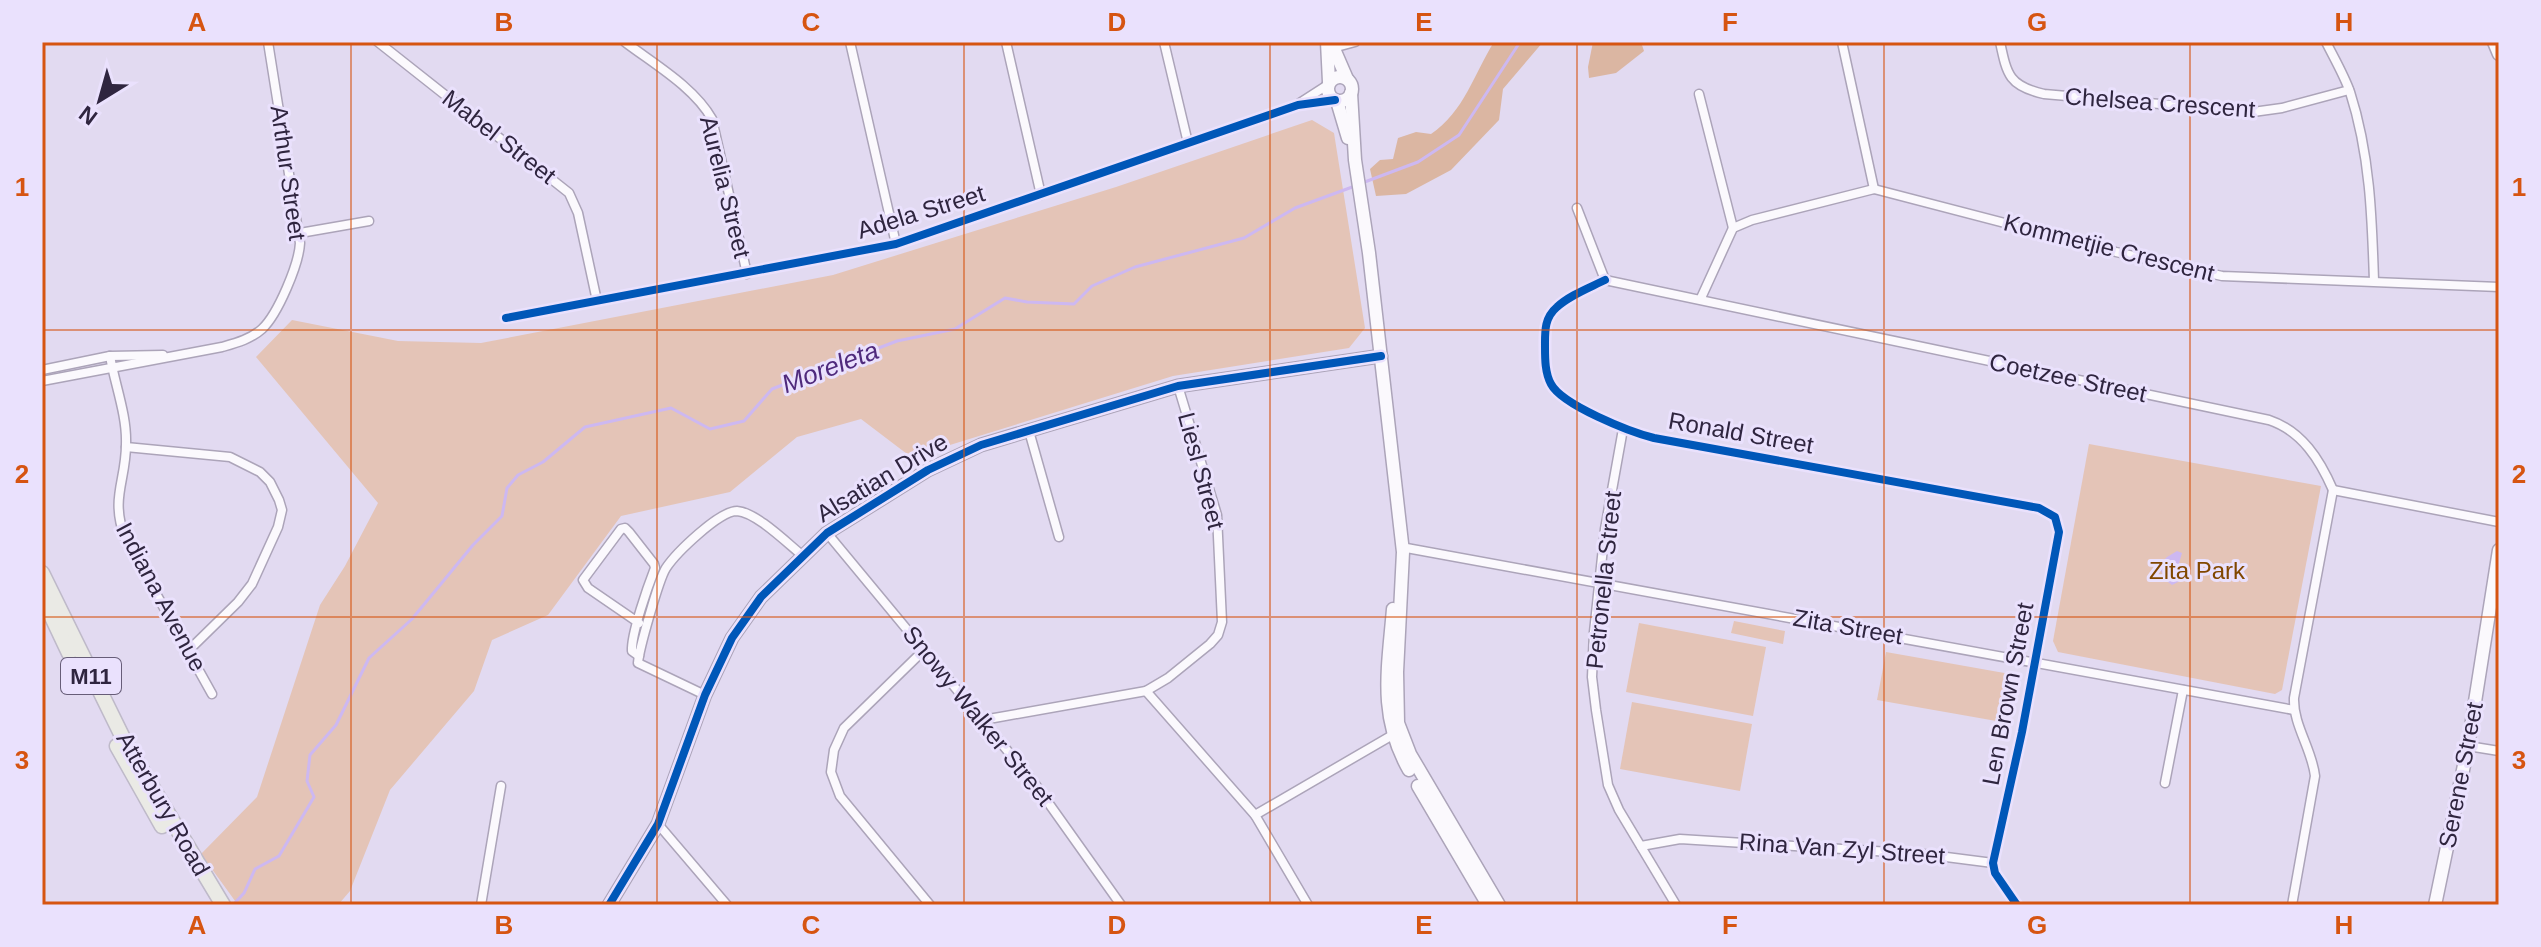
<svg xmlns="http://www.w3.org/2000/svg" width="2541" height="947" font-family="Helvetica,sans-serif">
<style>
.green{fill:#e4c4b7}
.forest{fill:#dbb6a2}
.water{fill:#cdb8f1}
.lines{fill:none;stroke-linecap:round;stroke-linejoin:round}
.stream{stroke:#cdb8f1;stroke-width:3}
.street-casing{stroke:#aca4b9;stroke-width:11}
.secondary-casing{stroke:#aca4b9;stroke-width:15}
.primary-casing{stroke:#bfbac9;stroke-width:17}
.street{stroke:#fbf9fd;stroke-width:8}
.secondary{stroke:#fbf9fd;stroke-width:12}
.primary{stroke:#eaeae5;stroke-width:14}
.cycleway-casing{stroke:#eae1fd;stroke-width:13}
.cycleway{stroke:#0057b8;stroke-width:8}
.grid{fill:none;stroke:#d65411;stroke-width:2;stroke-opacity:0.55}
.labels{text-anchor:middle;stroke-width:6;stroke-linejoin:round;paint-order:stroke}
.shield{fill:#eae1fd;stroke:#675d78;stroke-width:2}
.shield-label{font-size:22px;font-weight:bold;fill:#2f253f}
.street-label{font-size:24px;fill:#2f253f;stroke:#eae1fd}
.park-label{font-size:24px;fill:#814700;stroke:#eae1fd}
.water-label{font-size:26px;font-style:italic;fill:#4f2a7c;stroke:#eae1fd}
.neatline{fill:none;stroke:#d65411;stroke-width:3}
.grid-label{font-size:26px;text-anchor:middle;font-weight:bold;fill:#d65411}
</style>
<rect width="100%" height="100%" fill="#e2daf1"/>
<g class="green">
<path d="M1312,120l22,13 31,195 -16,20 -176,28 -262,81 -50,-38 -64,18 -67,55 -109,24 -73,99 -56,25 -18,51 -84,99 -40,101 -12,14h-100l-37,-51 56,-57 63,-192 25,-39 33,-63 -122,-146 36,-37 106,21 83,2 352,-68 283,-88z"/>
<path d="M2089,444l232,42 -39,204 -7,4 -217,-42 -5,-11z"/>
<path d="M1734,621l51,10 -2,13 -52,-11z"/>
<path d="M1639,623l127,24 -13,69 -127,-24z"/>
<path d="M1886,652l124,22 -8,48 -125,-22z"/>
<path d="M1632,702l120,22 -12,67 -120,-22z"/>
</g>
<g class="forest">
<path d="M1494,42h49l-40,47 -4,31 -48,50 -45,24 -30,2 -6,-27 10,-9 13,-1 5,-21 18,-6 15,2c33,-22 43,-60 63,-92z"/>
<path d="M1593,42h48l3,9 -28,22 -27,5 -1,-11z"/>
</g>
<path class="water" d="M2177,551l5,2 -5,17 3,11 -8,4 -8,-6 -5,-14 8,-8z"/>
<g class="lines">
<g class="stream">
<path d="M1362,183l56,-21 41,-27 61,-93"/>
<path d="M233,905l11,-12 11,-24 24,-13 35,-59 -7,-16 3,-26 26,-30 33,-67 43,-39 61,-74 29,-29 5,-28 11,-13 25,-13 42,-35 86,-19 39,21 34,-8 28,-32 125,-48 58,-12 50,-31 22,4 47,2 18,-18 43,-19 109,-29 51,-30 60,-22"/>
</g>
<g class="street-casing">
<g id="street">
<path d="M378,42l191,151 9,20 19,88"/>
<path d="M625,42c29,22 69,45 87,77l35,155"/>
<path d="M850,42l46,202"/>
<path d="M1006,42l35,153"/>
<path d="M1164,42l24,101"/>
<path d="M1842,42l32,147"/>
<path d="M2000,42c7,33 9,44 44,52l209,18 29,-4 67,-18"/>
<path d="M2326,42c8,16 18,33 24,50 20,62 22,125 24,189"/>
<path d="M1333,48l22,-6"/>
<path d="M1699,94l34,134"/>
<path d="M1298,104l31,-20"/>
<path d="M1577,208l28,72"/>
<path d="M300,233l69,-12"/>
<path d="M1605,280c-16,8 -35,15 -48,27 -13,11 -12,25 -12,40 0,12 0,26 6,37 11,21 79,48 103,54l385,70 16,9 4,15 -37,200 -29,131 2,10 22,32"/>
<path d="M1605,280l664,140c33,11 51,40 64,70"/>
<path d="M1701,298l32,-70 19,-8 122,-31 242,63 106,24 277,11"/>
<path d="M506,318l390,-74 402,-139 37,-5"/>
<path d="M110,356c5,29 17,59 16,88 0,38 -16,53 -1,94l87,156"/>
<path d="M42,370l68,-14 53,-1"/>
<path d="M42,381l180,-34c14,-4 29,-8 40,-18 16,-15 37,-65 38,-86l-32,-201"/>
<path d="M1623,429l-18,100 -11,103 -2,45 4,33 12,75 11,25 57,95"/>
<path d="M1029,431l30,106"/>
<path d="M126,447l104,10 30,15 10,10 9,18 3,10 -4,17 -26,57 -14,18 -49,48"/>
<path d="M2333,490l166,32"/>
<path d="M827,533l208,251 86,121"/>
<path d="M1401,547l893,163"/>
<path d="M924,650l-80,78 -10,22 -3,22 9,24 90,109"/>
<path d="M639,656l-7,-5c-1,-17 16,-65 23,-83l-1,-4 -25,-32 -4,-4 -4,1 -38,51 5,8 51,35"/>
<path d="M1146,691l109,124 53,90"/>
<path d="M705,695l-67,-32c1,-14 21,-84 28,-95 10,-15 53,-57 71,-57 19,1 51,33 66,45"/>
<path d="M983,720l163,-29 22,-13 42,-34 8,-9 4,-13 -5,-107 -39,-129"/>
<path d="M2468,746l31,5"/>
<path d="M2165,783l18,-93"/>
<path d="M1255,815l141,-82"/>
<path d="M658,824l69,81"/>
<path d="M1641,846l39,-7 243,15 70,9"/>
<path d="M481,905l20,-119"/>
<path d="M2292,905l23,-129c-3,-27 -22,-51 -21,-78l39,-208"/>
</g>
</g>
<g class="secondary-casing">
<g id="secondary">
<path d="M1327,42l2,40"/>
<path d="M1331,42l16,37"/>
<path d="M2494,42l5,12"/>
<circle cx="1340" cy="89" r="12"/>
<path d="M1351,93l4,67 14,93 34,299 -6,120 1,51 12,31 89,151"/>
<path d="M1337,101l11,37"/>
<path d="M1393,609c-5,60 -15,107 16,161"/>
<path d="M1418,786l70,119"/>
<path d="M609,905l49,-81 47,-129 27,-57 29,-41 66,-64 101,-63 53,-25 197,-59 203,-30"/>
<path d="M2435,905l33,-159 31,-196"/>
</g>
</g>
<g class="primary-casing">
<g id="primary">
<path d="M42,573l83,169 98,163"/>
<path d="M42,596l27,57"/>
<path d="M117,746l45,80"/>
</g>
</g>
<use href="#street" class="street"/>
<use href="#secondary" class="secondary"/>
<use href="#primary" class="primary"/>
<g class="cycleway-casing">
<g id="cycleway">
<path d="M1605,280c-16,8 -35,15 -48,27 -13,11 -12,25 -12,40 0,12 0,26 6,37 11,21 79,48 103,54l385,70 16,9 4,15 -37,200 -29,131 2,10 22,32"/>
<path d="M506,318l390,-74 402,-139 37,-5"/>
<path d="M609,905l49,-81 47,-129 27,-57 29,-41 66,-64 101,-63 53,-25 197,-59 203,-30"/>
</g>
</g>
<use href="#cycleway" class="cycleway"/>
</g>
<path class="grid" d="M351,42v863M657,42v863M964,42v863M1270,42v863M1577,42v863M1884,42v863M2190,42v863M42,330h2457M42,617h2457"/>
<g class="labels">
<rect class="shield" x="61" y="658" width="60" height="36" rx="6"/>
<g class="shield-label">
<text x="91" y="684">M11</text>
</g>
<g class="street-label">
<text transform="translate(2160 103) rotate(4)" y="8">Chelsea Crescent</text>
<text transform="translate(499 137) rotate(38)" y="8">Mabel Street</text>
<text transform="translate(288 173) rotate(82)" y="8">Arthur Street</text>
<text transform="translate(725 187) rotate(76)" y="8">Aurelia Street</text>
<text transform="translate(921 212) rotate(-17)" y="8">Adela Street</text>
<text transform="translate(2109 248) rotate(14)" y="8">Kommetjie Crescent</text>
<text transform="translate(2068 378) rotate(12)" y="8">Coetzee Street</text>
<text transform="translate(1741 433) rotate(10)" y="8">Ronald Street</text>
<text transform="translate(1201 471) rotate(75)" y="8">Liesl Street</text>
<text transform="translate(882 478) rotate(-31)" y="8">Alsatian Drive</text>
<text transform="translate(1604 580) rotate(-84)" y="8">Petronella Street</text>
<text transform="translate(161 597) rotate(62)" y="8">Indiana Avenue</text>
<text transform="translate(1848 627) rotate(10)" y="8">Zita Street</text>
<text transform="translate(2008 694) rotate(-79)" y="8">Len Brown Street</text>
<text transform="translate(978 716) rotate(51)" y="8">Snowy Walker Street</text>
<text transform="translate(2461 775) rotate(-79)" y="8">Serene Street</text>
<text transform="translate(163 804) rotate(60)" y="8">Atterbury Road</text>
<text transform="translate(1842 849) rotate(4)" y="8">Rina Van Zyl Street</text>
</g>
<g class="park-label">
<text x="2197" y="579">Zita Park</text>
</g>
<g class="water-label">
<text transform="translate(830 367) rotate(-21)" y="9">Moreleta</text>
</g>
</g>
<rect width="2541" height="947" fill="none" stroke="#eae1fd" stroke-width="88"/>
<g transform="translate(100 100) rotate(217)" stroke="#eae1fd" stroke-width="6" paint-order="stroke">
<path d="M0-6L14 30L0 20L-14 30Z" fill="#2f253f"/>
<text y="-12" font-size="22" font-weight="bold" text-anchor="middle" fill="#2f253f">N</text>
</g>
<rect x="44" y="44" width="2453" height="859" class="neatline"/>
<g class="grid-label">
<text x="197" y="31">A</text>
<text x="504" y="31">B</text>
<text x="811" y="31">C</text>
<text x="1117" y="31">D</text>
<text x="1424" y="31">E</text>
<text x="1730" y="31">F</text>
<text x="2037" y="31">G</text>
<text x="2344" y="31">H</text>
<text x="22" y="196">1</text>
<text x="2519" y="196">1</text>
<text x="22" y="483">2</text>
<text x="2519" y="483">2</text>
<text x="22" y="769">3</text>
<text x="2519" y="769">3</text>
<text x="197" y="934">A</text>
<text x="504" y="934">B</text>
<text x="811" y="934">C</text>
<text x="1117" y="934">D</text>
<text x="1424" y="934">E</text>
<text x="1730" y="934">F</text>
<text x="2037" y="934">G</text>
<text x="2344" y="934">H</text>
</g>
</svg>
